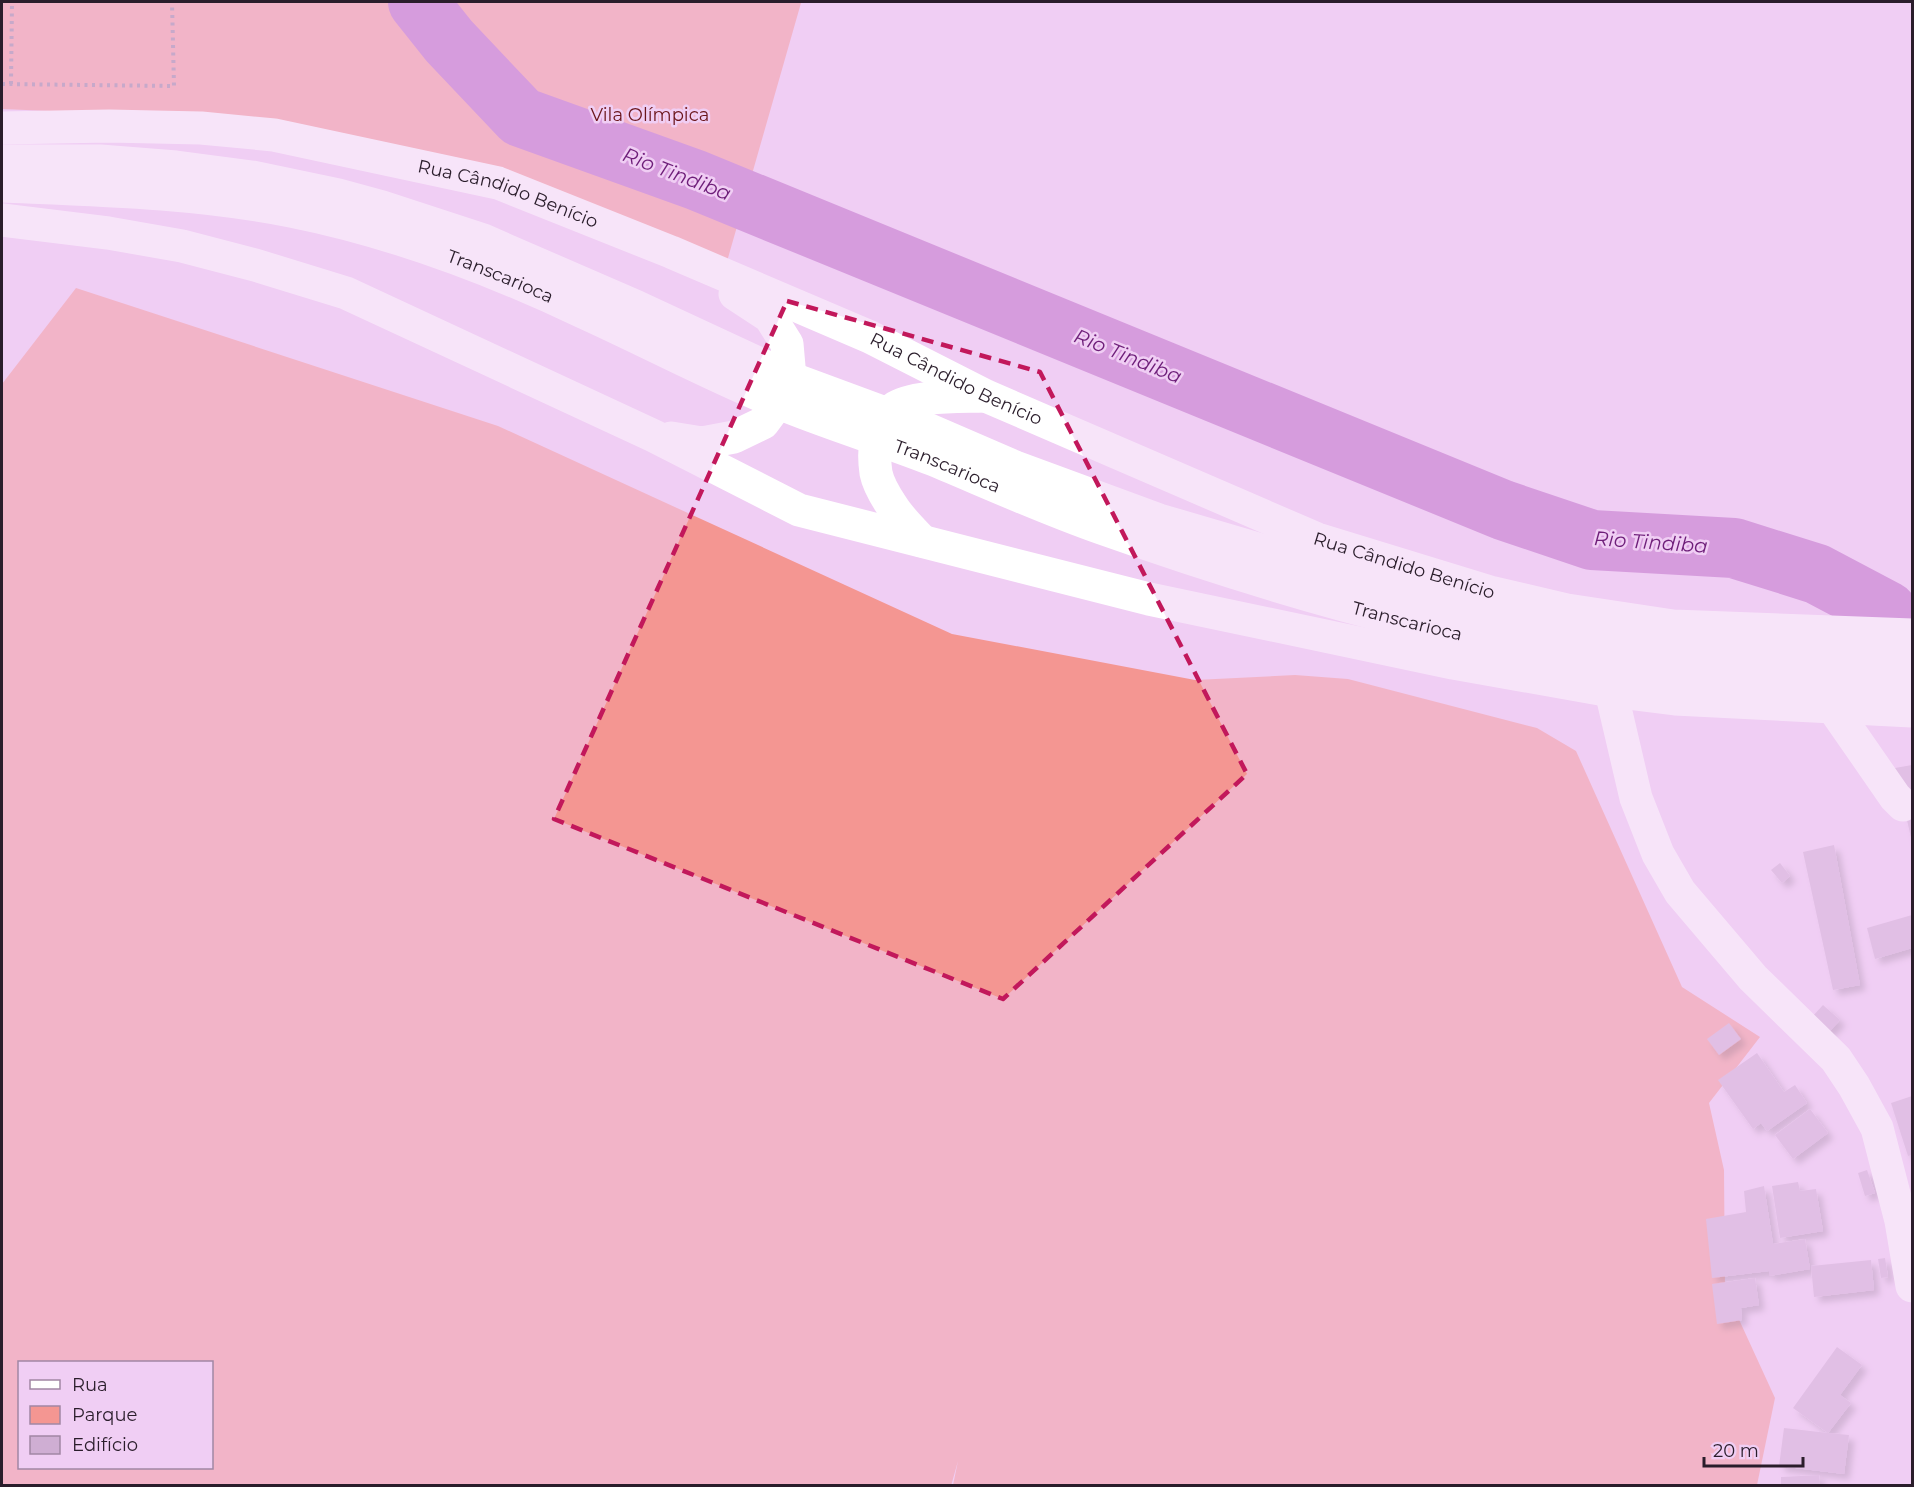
<svg xmlns="http://www.w3.org/2000/svg" width="1914" height="1487" font-family="Montserrat,sans-serif">
<style>
.green{fill:#f49692;fill-rule:evenodd}
.lines{fill:none;stroke-linecap:round;stroke-linejoin:round}
.river{stroke:#b660c2;stroke-width:60}
.building{fill:#cfaed3;filter:url(#shadow)}
.path{stroke:#947c97;stroke-width:4;stroke-dasharray:3 4.5;stroke-linecap:butt}
.minor{stroke:#fff;stroke-width:33}
.major{stroke:#fff;stroke-width:33}
.marked{fill:none;stroke:#c2185b;stroke-width:4.5;stroke-dasharray:12 8;stroke-linejoin:round}
.labels{text-anchor:middle;stroke-width:5;stroke-linejoin:round;paint-order:stroke}
.park-label{font-size:18px;fill:#6b151b;stroke:#f0cef4}
.street-label{font-size:18px;fill:#2a1d2b;stroke:#f0cef4}
.water-label{font-size:20px;font-style:italic;fill:#6e1e79;stroke:#f0cef4}
</style>
<defs>
<filter id="shadow"><feDropShadow dx="5.5" dy="5.5" stdDeviation="3" flood-color="#0004"/></filter>
</defs>
<rect width="100%" height="100%" fill="#f0cef4"/>
<g class="green">
<path d="M2,2h797l2,1 -75,262 -510,-147 -214,-9z"/>
<path d="M76,288l422,138 454,208 243,46 100,-5 53,4 189,49 39,23 106,236 78,50 -51,66 15,67 1,119 50,109 -18,87h-804l5,-24 -7,25 -949,-1v-1101zM20,1362h192v106h-192z"/>
</g>
<g class="lines">
<path class="river" d="M418,2l31,39 72,76 175,63 807,330 89,30 142,8 83,26 70,37"/>
</g>
<g class="building">
<path d="M1912,765v77l-17,-74z"/>
<path d="M1834,845l26,140 -27,5 -30,-138z"/>
<path d="M1780,863l10,13 -8,7 -11,-13z"/>
<path d="M1912,915v33l-37,11 -8,-31z"/>
<path d="M1823,1005l17,15 -12,13 -17,-15z"/>
<path d="M1729,1023l12,16 -22,16 -12,-16z"/>
<path d="M1757,1053l27,39 11,-7 12,18 -40,28 -6,-8 -8,6 -35,-49z"/>
<path d="M1912,1096v59l-4,1 -17,-53z"/>
<path d="M1810,1109l18,24 -35,26 -18,-24z"/>
<path d="M1867,1170l8,23 -10,3 -7,-23z"/>
<path d="M1798,1182l2,9 16,-2 7,42 -43,7 -8,-52z"/>
<path d="M1764,1186l9,58 32,-5 5,30 -41,7v-5l-57,7 -6,-59 40,-7 -2,-21z"/>
<path d="M1885,1258l3,19 -7,1 -3,-19z"/>
<path d="M1871,1260l3,30 -60,7 -3,-31z"/>
<path d="M1755,1278l4,27 -18,3 1,12 -25,4 -5,-40z"/>
<path d="M1837,1347l25,18 -22,30 11,8 -23,30 21,2 -5,39 -65,-8 5,-38 44,5 -35,-25z"/>
<path d="M1819,1475l1,11h-39v-9z"/>
</g>
<g class="lines">
<g class="path">
<path d="M2,84l172,2 -2,-84"/>
<path d="M11,84l1,-82"/>
</g>
<g class="minor">
<path d="M2,161h98l76,6 76,10 86,18 44,12 101,33 154,67 153,71 130,48 95,41 144,53 140,41 176,47 199,39 114,9 124,2"/>
<path id="s1" d="M2,186c96,4 193,6 289,25 101,20 199,57 292,101 64,29 126,62 191,89 52,22 107,38 160,59 55,23 110,48 167,68 203,72 416,131 632,150 59,5 120,12 179,9"/>
<path d="M1611,691l25,107 22,56 22,38 73,86 83,81 18,27 23,42 24,93 11,65"/>
<path d="M1834,709l61,88 8,8"/>
</g>
<g class="major">
<path id="s2" d="M2,128l107,-2 92,2 73,7 224,48 173,69 199,85 116,59 331,143 173,53 77,18 106,16 239,9"/>
<path d="M2,220l106,13 74,13 73,19 91,28 308,143 145,74 350,89 304,64 158,28 64,8 237,12"/>
<path d="M671,438l31,5 32,-6 29,-14 23,-31 4,-14 -3,-34 -17,-27 -35,-23"/>
<path d="M922,541c-10,-11 -22,-22 -30,-35 -6,-9 -14,-23 -16,-33 -3,-20 -2,-51 17,-64 20,-14 67,-12 91,-13"/>
</g>
</g>
<path d="M0 0H1914V1487H0ZM787,301l253,71 207,402 -244,225 -449,-180z" fill="#f0cef4" fill-opacity=".55" fill-rule="evenodd"/>
<path class="marked" d="M787,301l253,71 207,402 -244,225 -449,-180z"/>
<g class="labels">
<g class="park-label">
<text x="650" y="121">Vila Olímpica</text>
</g>
<g class="street-label">
<text dy="6" stroke="none"><textPath href="#s2" startOffset="514">Rua Cândido Benício</textPath></text>
<text dy="6" stroke="none"><textPath href="#s1" startOffset="510">Transcarioca</textPath></text>
<text dy="6" stroke="none"><textPath href="#s2" startOffset="1000">Rua Cândido Benício</textPath></text>
<text dy="6" stroke="none"><textPath href="#s1" startOffset="996">Transcarioca</textPath></text>
<text dy="6" stroke="none"><textPath href="#s2" startOffset="1486">Rua Cândido Benício</textPath></text>
<text dy="6" stroke="none"><textPath href="#s1" startOffset="1482">Transcarioca</textPath></text>
</g>
<g class="water-label">
<text transform="translate(677 174) rotate(21)" y="7">Rio Tindiba</text>
<text transform="translate(1128 356) rotate(22)" y="7">Rio Tindiba</text>
<text transform="translate(1651 542) rotate(4)" y="7">Rio Tindiba</text>
</g>
</g>
<rect width="1914" height="1487" fill="none" stroke="#2a1d2b" stroke-width="6"/>
<rect x="18" y="1361" width="195" height="108" fill="#f0cef4" stroke="#a187a4" stroke-width="1.5"/>
<rect x="30" y="1380" width="30" height="9" fill="#ffffff" stroke="#a187a4" stroke-width="1.5"/>
<text x="72" y="1391" font-size="18" fill="#2a1d2b">Rua</text>
<rect x="30" y="1406" width="30" height="18" fill="#f49692" stroke="#a187a4" stroke-width="1.5"/>
<text x="72" y="1421" font-size="18" fill="#2a1d2b">Parque</text>
<rect x="30" y="1436" width="30" height="18" fill="#cfaed3" stroke="#a187a4" stroke-width="1.5"/>
<text x="72" y="1451" font-size="18" fill="#2a1d2b">Edifício</text>
<path d="M1704 1457v9h99v-9" fill="none" stroke="#2a1d2b" stroke-width="3"/>
<text x="1713" y="1457" font-size="18" fill="#2a1d2b" stroke="#f0cef4" stroke-width="4.5" paint-order="stroke">20 m</text>
</svg>
